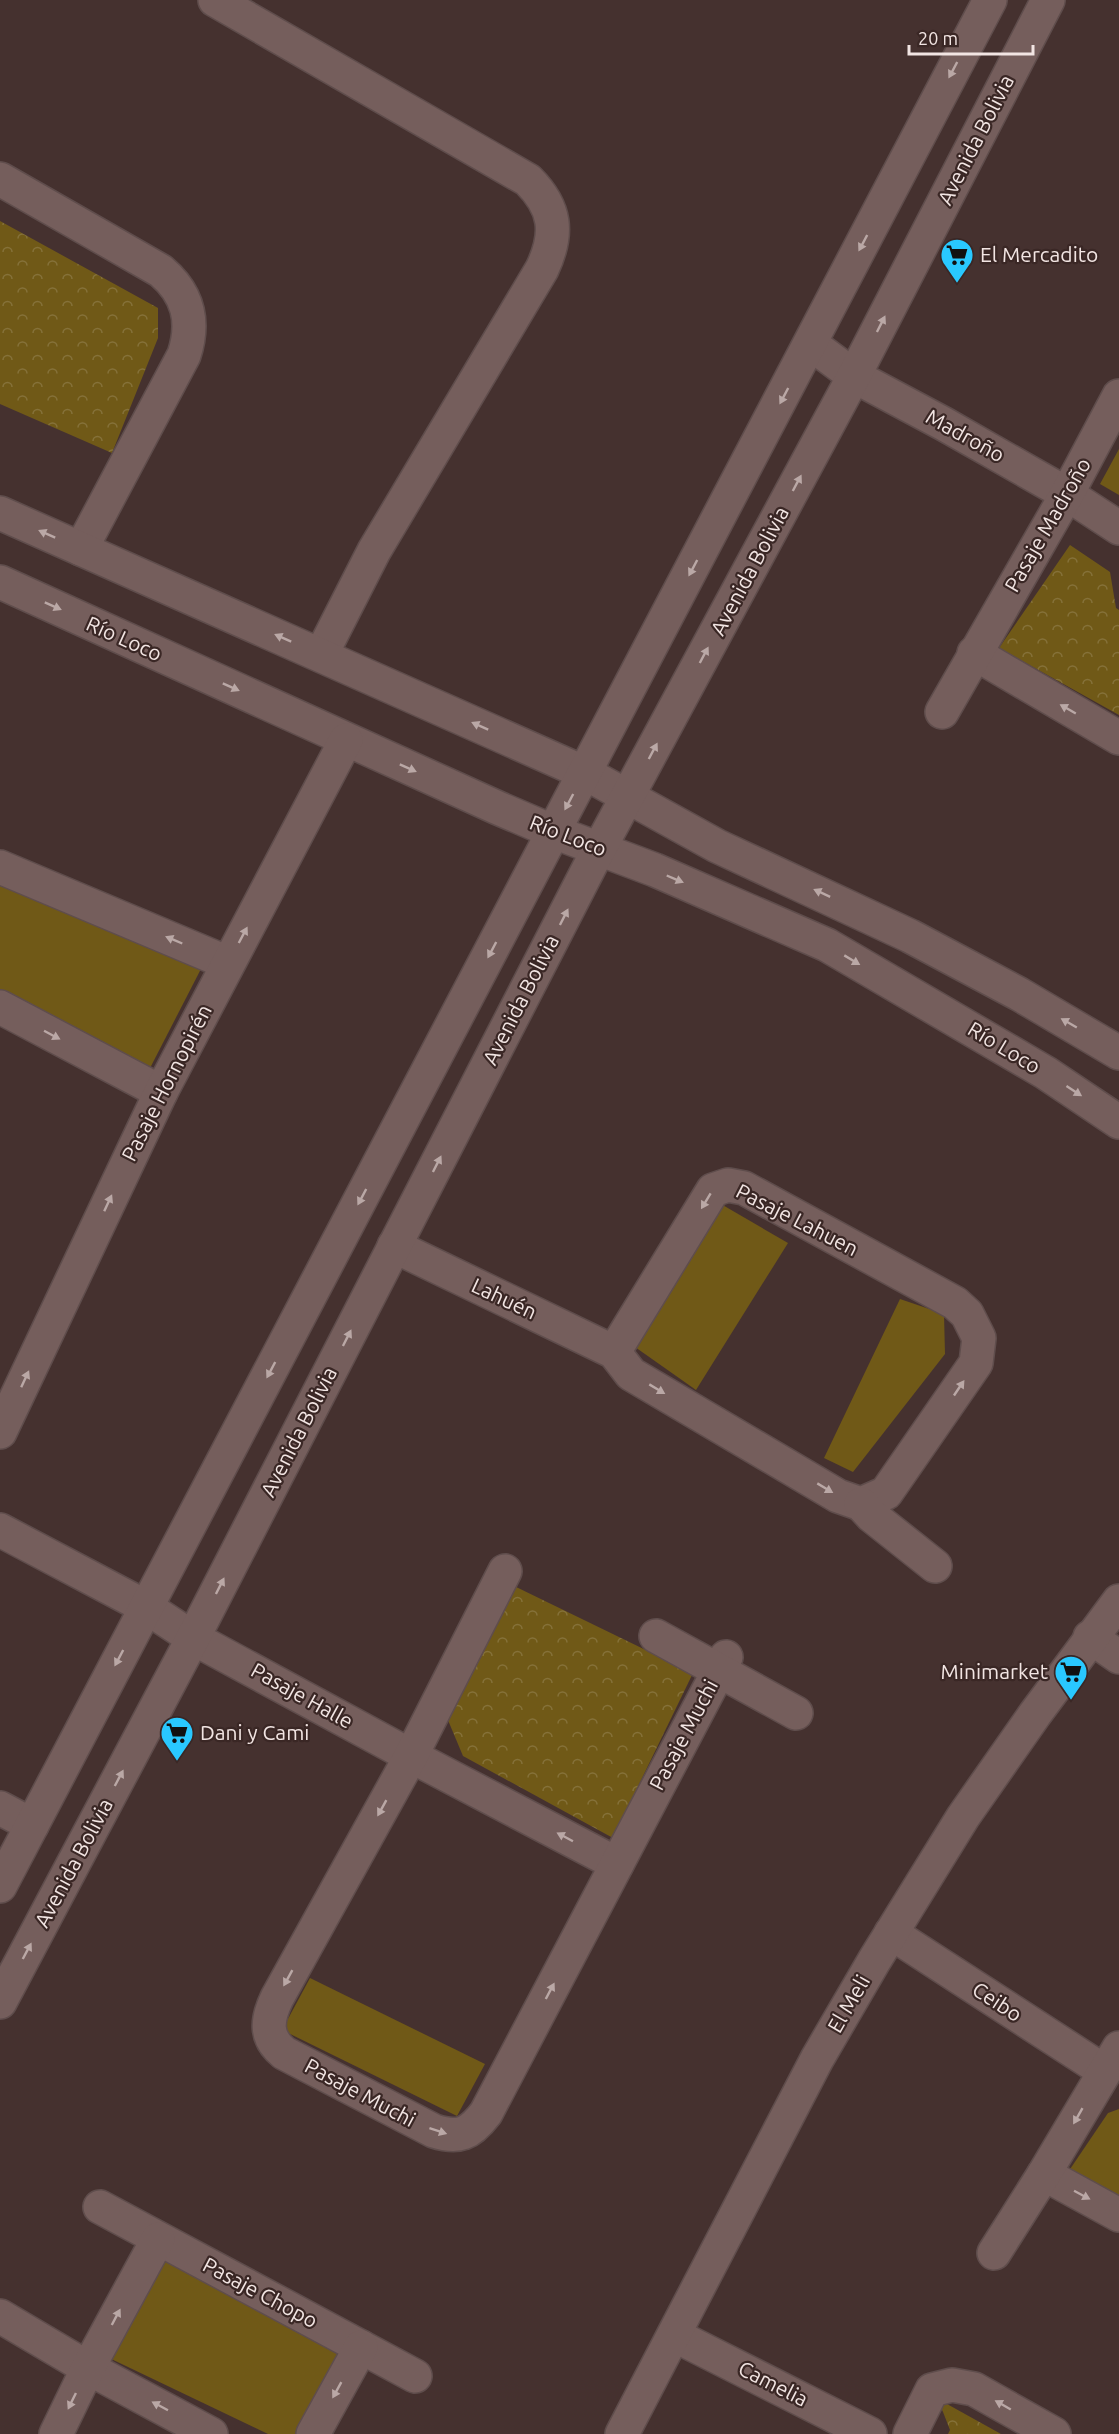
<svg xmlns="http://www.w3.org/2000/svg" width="1119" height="2434" font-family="Ubuntu,sans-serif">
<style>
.grass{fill:#705917}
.park{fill:url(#park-crowns)}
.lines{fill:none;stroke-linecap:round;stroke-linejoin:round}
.minor-casing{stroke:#5f4d4c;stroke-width:36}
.minor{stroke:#755e5c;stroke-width:33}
.oneway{fill:#baa8a6}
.labels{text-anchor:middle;stroke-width:4.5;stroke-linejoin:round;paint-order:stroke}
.street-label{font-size:21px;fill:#f2e5e3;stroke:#3a2725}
.poi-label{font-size:21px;fill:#f2e5e3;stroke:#3a2725;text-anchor:start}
</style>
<defs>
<pattern id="park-crowns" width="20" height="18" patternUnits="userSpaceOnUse" patternTransform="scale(1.5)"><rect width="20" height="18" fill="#705917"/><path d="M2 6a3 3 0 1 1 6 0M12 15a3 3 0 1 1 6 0" fill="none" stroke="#857139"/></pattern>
</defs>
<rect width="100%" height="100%" fill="#45312f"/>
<g class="grass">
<path d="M1119,449v46l-19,-11z"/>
<path d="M0,882l203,83 -55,107 -148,-77z"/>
<path d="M714,1200l74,43 -92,147 -61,-43z"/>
<path d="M900,1299l44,15 1,40 -92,118 -29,-14z"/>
<path d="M310,1978l175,86 -28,52 -175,-86z"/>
<path d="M1119,2109v95l-55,-26 44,-65z"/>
<path d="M157,2256l184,100 -43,78h-30l-163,-78z"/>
</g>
<g class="park">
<path d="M0,221l158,87v30l-46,115 -112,-49z"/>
<path d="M1070,545l40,27 6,36 3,2v105l-120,-67z"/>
<path d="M512,1585l181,88 -80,165 -150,-82 -18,-43z"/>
<path d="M938,2399l63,35h-53l2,-4z"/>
</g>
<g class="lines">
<g class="minor-casing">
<g id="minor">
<path d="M215,0l313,180c28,28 31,53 14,89l-168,282 -53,104"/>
<path d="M0,179l161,92c27,23 34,50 23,84l-103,194"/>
<path d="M811,344l43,32 90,48 123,70 52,34"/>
<path d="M0,513l585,260 132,73 193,90 109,58 100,59"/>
<path d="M0,582l498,226 56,24 101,38 172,75 219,128 73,49"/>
<path d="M974,653l145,85"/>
<path d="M942,712l125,-218 52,-98"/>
<path d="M0,867l228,96"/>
<path d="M0,1007l161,85"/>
<path d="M394,1246l220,106 17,22 207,122 23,8 25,-11 90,-130 3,-25 -12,-24 -12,-11 -211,-115 -16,-3 -15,5 -99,162"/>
<path d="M0,1432l161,-340 185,-352"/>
<path d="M861,1504l11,12 63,50"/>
<path d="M0,1530l146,77 47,31 218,118 206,108"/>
<path d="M505,1571l-94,185 -134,242c-10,21 -13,39 7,55l150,78c25,8 36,3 52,-18l240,-456"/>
<path d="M656,1636l140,77"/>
<path d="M1090,1637l29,20"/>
<path d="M0,1808l32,17"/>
<path d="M0,1886l990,-1886"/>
<path d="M891,1933l213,138"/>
<path d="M0,2002l193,-364 398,-774 263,-488 194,-376"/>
<path d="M1044,2174l75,41"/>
<path d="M100,2207l315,169"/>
<path d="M994,2253l50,-79 75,-126"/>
<path d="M0,2316l88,52 123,66"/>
<path d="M674,2335l196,99"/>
<path d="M56,2434l32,-66 70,-129"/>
<path d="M313,2434l48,-87"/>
<path d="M622,2434l195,-375 57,-98 89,-144 72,-103 84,-113"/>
<path d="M910,2434l22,-44 20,-5 22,4 80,45"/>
</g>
</g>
<use href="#minor" class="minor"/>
</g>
<defs><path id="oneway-solid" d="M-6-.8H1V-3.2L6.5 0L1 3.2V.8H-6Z" transform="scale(1.5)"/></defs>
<g class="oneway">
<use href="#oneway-solid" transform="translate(953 70) rotate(118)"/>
<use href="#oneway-solid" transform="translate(863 243) rotate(118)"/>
<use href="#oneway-solid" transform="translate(881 324) rotate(-63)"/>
<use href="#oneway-solid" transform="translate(784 396) rotate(118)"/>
<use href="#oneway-solid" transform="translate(797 483) rotate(-62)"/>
<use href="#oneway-solid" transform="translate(47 534) rotate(-156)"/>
<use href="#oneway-solid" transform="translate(693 568) rotate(118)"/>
<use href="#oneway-solid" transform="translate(53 606) rotate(24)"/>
<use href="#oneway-solid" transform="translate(283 638) rotate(-156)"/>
<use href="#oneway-solid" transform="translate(704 655) rotate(-62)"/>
<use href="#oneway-solid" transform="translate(231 687) rotate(24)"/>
<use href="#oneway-solid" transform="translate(1068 709) rotate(-150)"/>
<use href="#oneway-solid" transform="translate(480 726) rotate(-156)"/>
<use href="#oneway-solid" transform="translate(653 751) rotate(-62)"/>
<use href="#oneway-solid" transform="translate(408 768) rotate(24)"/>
<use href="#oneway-solid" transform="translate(569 802) rotate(118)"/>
<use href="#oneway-solid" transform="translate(675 879) rotate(23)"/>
<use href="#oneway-solid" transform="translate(822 893) rotate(-155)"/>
<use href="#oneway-solid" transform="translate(564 917) rotate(-63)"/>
<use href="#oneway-solid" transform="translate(243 935) rotate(-62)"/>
<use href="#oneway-solid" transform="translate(174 940) rotate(-157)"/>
<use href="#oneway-solid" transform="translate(492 950) rotate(118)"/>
<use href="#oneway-solid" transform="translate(852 960) rotate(31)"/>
<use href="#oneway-solid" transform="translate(1069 1023) rotate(-150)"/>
<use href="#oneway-solid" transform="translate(52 1035) rotate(28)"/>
<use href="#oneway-solid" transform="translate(1074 1091) rotate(33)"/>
<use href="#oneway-solid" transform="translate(437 1164) rotate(-63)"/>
<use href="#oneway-solid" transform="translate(362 1197) rotate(118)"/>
<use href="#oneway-solid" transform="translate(706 1201) rotate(121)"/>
<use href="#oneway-solid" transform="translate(108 1203) rotate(-65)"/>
<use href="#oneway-solid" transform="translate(347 1338) rotate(-63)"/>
<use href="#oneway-solid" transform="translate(271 1370) rotate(118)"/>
<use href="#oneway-solid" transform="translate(25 1379) rotate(-65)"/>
<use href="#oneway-solid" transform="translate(959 1388) rotate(-56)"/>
<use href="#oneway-solid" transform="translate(657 1389) rotate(31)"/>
<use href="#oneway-solid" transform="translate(825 1488) rotate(31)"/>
<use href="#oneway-solid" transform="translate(220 1586) rotate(-63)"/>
<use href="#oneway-solid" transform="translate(119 1658) rotate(118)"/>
<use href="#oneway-solid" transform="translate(119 1778) rotate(-62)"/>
<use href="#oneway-solid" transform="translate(382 1808) rotate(119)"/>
<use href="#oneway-solid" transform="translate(565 1837) rotate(-152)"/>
<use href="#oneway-solid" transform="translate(27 1951) rotate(-62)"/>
<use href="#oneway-solid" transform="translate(288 1978) rotate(119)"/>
<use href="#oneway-solid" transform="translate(550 1991) rotate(-62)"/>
<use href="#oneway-solid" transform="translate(1078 2116) rotate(120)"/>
<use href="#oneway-solid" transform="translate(438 2131) rotate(18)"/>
<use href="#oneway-solid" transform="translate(1082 2195) rotate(28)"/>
<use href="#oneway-solid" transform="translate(116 2317) rotate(-62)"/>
<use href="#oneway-solid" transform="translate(337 2390) rotate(119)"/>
<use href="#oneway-solid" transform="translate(72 2401) rotate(116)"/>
<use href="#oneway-solid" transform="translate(1003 2405) rotate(-150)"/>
<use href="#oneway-solid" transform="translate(160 2406) rotate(-152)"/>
</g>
<defs>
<g id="supermarket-pin" transform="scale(1.725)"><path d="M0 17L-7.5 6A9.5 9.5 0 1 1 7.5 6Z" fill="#29c8ff" stroke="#3a2725"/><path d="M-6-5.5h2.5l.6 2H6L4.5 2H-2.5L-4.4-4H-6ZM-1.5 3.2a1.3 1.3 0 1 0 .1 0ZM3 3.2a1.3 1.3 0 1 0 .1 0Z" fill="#111"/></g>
</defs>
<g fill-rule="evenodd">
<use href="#supermarket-pin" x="957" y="255"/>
<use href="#supermarket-pin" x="1071" y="1672"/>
<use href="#supermarket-pin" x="177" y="1733"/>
</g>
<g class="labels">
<g class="street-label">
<text transform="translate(976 140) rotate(-63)" y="7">Avenida Bolivia</text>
<text transform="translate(965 436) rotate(29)" y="7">Madroño</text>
<text transform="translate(1048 525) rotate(-60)" y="7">Pasaje Madroño</text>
<text transform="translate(750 571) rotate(-62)" y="7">Avenida Bolivia</text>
<text transform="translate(124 639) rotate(24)" y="7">Río Loco</text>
<text transform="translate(568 836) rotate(21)" y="7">Río Loco</text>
<text transform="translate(521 1000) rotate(-63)" y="7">Avenida Bolivia</text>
<text transform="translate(1004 1048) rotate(31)" y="7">Río Loco</text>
<text transform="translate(167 1083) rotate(-63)" y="7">Pasaje Hornopirén</text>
<text transform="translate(797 1220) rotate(27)" y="7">Pasaje Lahuen</text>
<text transform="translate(504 1299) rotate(25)" y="7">Lahuén</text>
<text transform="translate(299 1432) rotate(-63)" y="7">Avenida Bolivia</text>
<text transform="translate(302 1696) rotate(29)" y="7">Pasaje Halle</text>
<text transform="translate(684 1735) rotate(-62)" y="7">Pasaje Muchi</text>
<text transform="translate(74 1863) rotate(-62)" y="7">Avenida Bolivia</text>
<text transform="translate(997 2002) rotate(33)" y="7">Ceibo</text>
<text transform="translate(849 2004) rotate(-60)" y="7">El Meli</text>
<text transform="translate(360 2093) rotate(28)" y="7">Pasaje Muchi</text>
<text transform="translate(260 2293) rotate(28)" y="7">Pasaje Chopo</text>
<text transform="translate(773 2384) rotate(27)" y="7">Camelia</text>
</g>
<g class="poi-label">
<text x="980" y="262">El Mercadito</text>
<text x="1048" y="1679" text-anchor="end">Minimarket</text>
<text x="200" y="1740">Dani y Cami</text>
</g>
</g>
<path d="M909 45v9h124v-9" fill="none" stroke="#f2e5e3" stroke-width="3"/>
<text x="918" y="45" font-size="18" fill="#f2e5e3" stroke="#3a2725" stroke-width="4.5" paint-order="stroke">20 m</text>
</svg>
